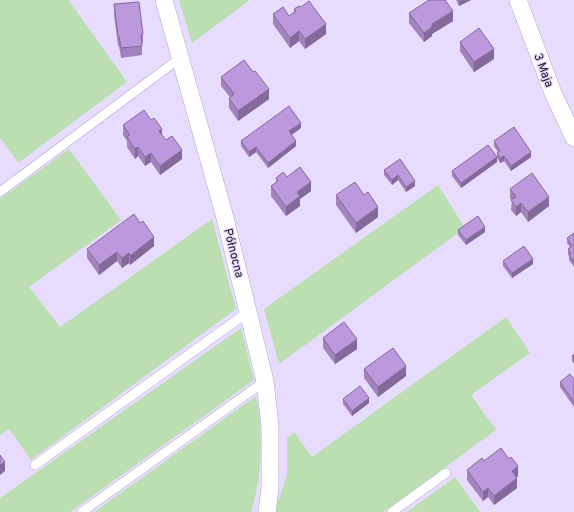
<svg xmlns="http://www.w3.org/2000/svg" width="574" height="512" font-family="Overpass,sans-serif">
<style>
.green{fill:#bcdfb2}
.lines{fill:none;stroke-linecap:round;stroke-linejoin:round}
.lane-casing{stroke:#b3a8c9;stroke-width:10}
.street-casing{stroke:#b3a8c9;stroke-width:18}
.lane{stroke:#fff;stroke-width:9}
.street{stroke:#fff;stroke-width:17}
.wall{fill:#a283bd}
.shaded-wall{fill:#846a9a}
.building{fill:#bc98dc;stroke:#846a9a}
.labels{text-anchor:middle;stroke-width:3;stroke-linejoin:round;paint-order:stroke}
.street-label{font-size:12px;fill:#18131f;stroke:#e7dbfe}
</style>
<rect width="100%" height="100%" fill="#e7dbfe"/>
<g class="green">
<path d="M0,0h70l-1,1 58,81 -109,81 -18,-25z"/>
<path d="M179,0h71l-58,43z"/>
<path d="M69,149l52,71 -92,67 31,40 152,-108 24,90 -205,151 -22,-31 -9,6v-236z"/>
<path d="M438,185l27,43 -186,136 -15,-55z"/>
<path d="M506,317l24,36 -59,42 25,35 -112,82h-110l13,-36v-38l7,-6 18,25z"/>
<path d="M241,328l13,52 -184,132h-70v-14z"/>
<path d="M256,396c8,37 6,80 -5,116h-157z"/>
<path d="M455,477l25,35h-73z"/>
</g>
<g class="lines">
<g class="lane-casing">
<g id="lane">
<path d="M0,192l180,-134"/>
<path d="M35,465l213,-153"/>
<path d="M82,512l183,-131"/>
<path d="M392,512l54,-39"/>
</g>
</g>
<g class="street-casing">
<g id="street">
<path d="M164,0l60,214 41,167 5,45v62l-3,24"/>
<path d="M518,0l35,93 21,45"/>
</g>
</g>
<use href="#lane" class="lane"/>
<use href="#street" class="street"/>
</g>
<g class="wall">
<path d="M456,0h15l-12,6z"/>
<path d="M114,4l29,30v9h-1v12l-21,3 -2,-12h-1l-4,-32z"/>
<path d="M294,9l32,25 -21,15 -6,-8 -9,7 -17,-24v-10l16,2 5,-4z"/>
<path d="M409,13l44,8 -21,13v2l-8,6 -15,-19z"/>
<path d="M460,42l34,17 -20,13 -14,-21z"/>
<path d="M253,72l16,27 -31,22 -9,-13v-10l1,-1 -9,-11v-9z"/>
<path d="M123,125l39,10 20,24 -22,16 -9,-13 -6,4 -7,-10 -3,3 -8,-12v-6l-4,-6z"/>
<path d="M301,128l-9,7 4,11 -28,22 -12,-16 -7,5 -8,-11v-5z"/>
<path d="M494,141l37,16 -20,14 -7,-10 -4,2 -3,-5v4l-36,26 -9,-12v-5l45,-14v-4l1,-1 -4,-6z"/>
<path d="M400,159l15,27 -9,6 -8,-12 -6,5 -8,-10v-5z"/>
<path d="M287,177l24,14 -11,8v7l-14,10 -15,-20v-10l5,-3v-5z"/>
<path d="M510,189l39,17 -21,16 -7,-10 -5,4 -5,-6 1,-10 -2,-2z"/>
<path d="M336,195l42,22 -22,16 -20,-28z"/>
<path d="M458,230l27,2 -19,13 -8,-10z"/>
<path d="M574,233v34l-5,-7v-4l-1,-2v-5l2,-2 -3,-4v-5z"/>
<path d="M154,246l-24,19 -1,-2 -7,5 -5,-7 -18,14 -12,-17v-9z"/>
<path d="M503,261l30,3 -21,14 -9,-12z"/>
<path d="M323,338l34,11 -22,15 -12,-16z"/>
<path d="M574,354v10l-2,-3v-5z"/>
<path d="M364,369l42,7 -28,21 -14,-19z"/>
<path d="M574,379v28l-14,-20v-5z"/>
<path d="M343,399l26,4 -17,13 -9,-12z"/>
<path d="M484,461l34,15 -2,1 1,11 -23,17 -6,-8 -5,4 -16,-21v-10z"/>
</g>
<g class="shaded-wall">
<path d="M461,0h10l-12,6v-5z"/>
<path d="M453,11v10l-21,13v2l-8,6v-9l8,-9z"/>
<path d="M326,24v10l-21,15v-10z"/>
<path d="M299,31v10l-9,7v-10z"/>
<path d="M494,49v10l-20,13v-10z"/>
<path d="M269,89v10l-31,22v-10z"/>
<path d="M301,123v5l-12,8v-5z"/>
<path d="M162,129v10l-3,-8z"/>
<path d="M296,141v5l-28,22v-5z"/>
<path d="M138,147v9l-3,3v-10z"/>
<path d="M256,147v5l-7,5v-5z"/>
<path d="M182,150v9l-22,16v-9z"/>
<path d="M531,152v5l-20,14v-5z"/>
<path d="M151,153v9l-6,4v-9z"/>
<path d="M504,156v5l-4,2v-5z"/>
<path d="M497,157v5l-36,26v-5z"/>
<path d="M398,175v5l-6,5v-5z"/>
<path d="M415,181v5l-9,6v-5z"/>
<path d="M311,182v9l-11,8v7l-14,10v-9l11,-15z"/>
<path d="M549,197v9l-21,16v-10z"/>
<path d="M521,203v9l-5,4v-9z"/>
<path d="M378,207v10l-22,16v-10z"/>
<path d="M485,227v5l-19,13v-5z"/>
<path d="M154,237v9l-24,19v-9z"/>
<path d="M117,252v9l-18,14v-10z"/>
<path d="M129,253v10l-7,5v-10z"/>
<path d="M533,259v5l-21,14v-5z"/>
<path d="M357,339v10l-22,15v-9z"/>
<path d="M406,366v10l-28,21v-10z"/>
<path d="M369,398v5l-17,13v-5z"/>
<path d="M5,462v9l-5,4v-10z"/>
<path d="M518,466v10l-6,4v-9z"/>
<path d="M517,478v10l-23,17v-9z"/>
<path d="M488,488v9l-5,4v-9z"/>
</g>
<g class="building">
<path d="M429,0h16l8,11 -21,13v3l-8,6 -15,-20z"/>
<path d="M309,1l17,23 -21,15 -6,-8 -9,7 -17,-24 10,-7 6,9 7,-5 -2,-2 5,-3 2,1z"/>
<path d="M139,2l4,32h-2l1,12 -21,2 -2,-12h-1l-4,-32z"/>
<path d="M479,28l15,21 -20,13 -14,-20z"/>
<path d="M244,60l9,12 2,-1 14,18 -31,22 -9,-13 5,-4 -13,-17z"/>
<path d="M289,106l12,17 -12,8 7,10 -28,22 -12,-16 -7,5 -8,-11z"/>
<path d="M144,110l7,10 3,-2 8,11 -3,2 7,9 6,-4 10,14 -22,16 -9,-13 -6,4 -7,-10 -3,2 -8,-12 3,-2 -7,-10z"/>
<path d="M514,127l17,25 -20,14 -7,-10 -4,2 -3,-5 3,-2 -6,-10z"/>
<path d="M488,145l9,12 -36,26 -9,-12z"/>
<path d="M400,159l15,22 -9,6 -8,-12 -6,5 -8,-10z"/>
<path d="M300,167l11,15 -14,10 3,4 -14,11 -15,-21 7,-5 -2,-3 7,-6 4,5z"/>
<path d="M532,173l17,24 -21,15 -7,-9 -5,4 -5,-7 5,-3 -6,-8z"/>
<path d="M355,182l9,13 4,-3 10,15 -22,16 -20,-28z"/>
<path d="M134,214l6,9 3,-2 11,16 -24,19 -1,-3 -7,5 -5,-6 -18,13 -12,-16z"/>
<path d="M478,216l7,11 -19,13 -8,-10z"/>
<path d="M574,233v29l-5,-7 2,-1 -3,-5 4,-3 -5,-8z"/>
<path d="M524,246l9,13 -21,14 -9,-12z"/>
<path d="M344,322l13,17 -22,16 -12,-17z"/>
<path d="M393,348l13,18 -28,21 -14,-18z"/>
<path d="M574,354v5l-2,-3z"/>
<path d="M570,374l4,5v23l-14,-20z"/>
<path d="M360,386l9,12 -17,13 -9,-12z"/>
<path d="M501,448l8,11 2,-2 7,9 -6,5 5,7 -23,18 -6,-8 -5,4 -16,-22 15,-12 2,3z"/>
<path d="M0,455l5,7 -5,3z"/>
</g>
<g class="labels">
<g class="street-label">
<text transform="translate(544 70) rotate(69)" y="4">3 Maja</text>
<text transform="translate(234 253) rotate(76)" y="4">Północna</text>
</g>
</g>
</svg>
